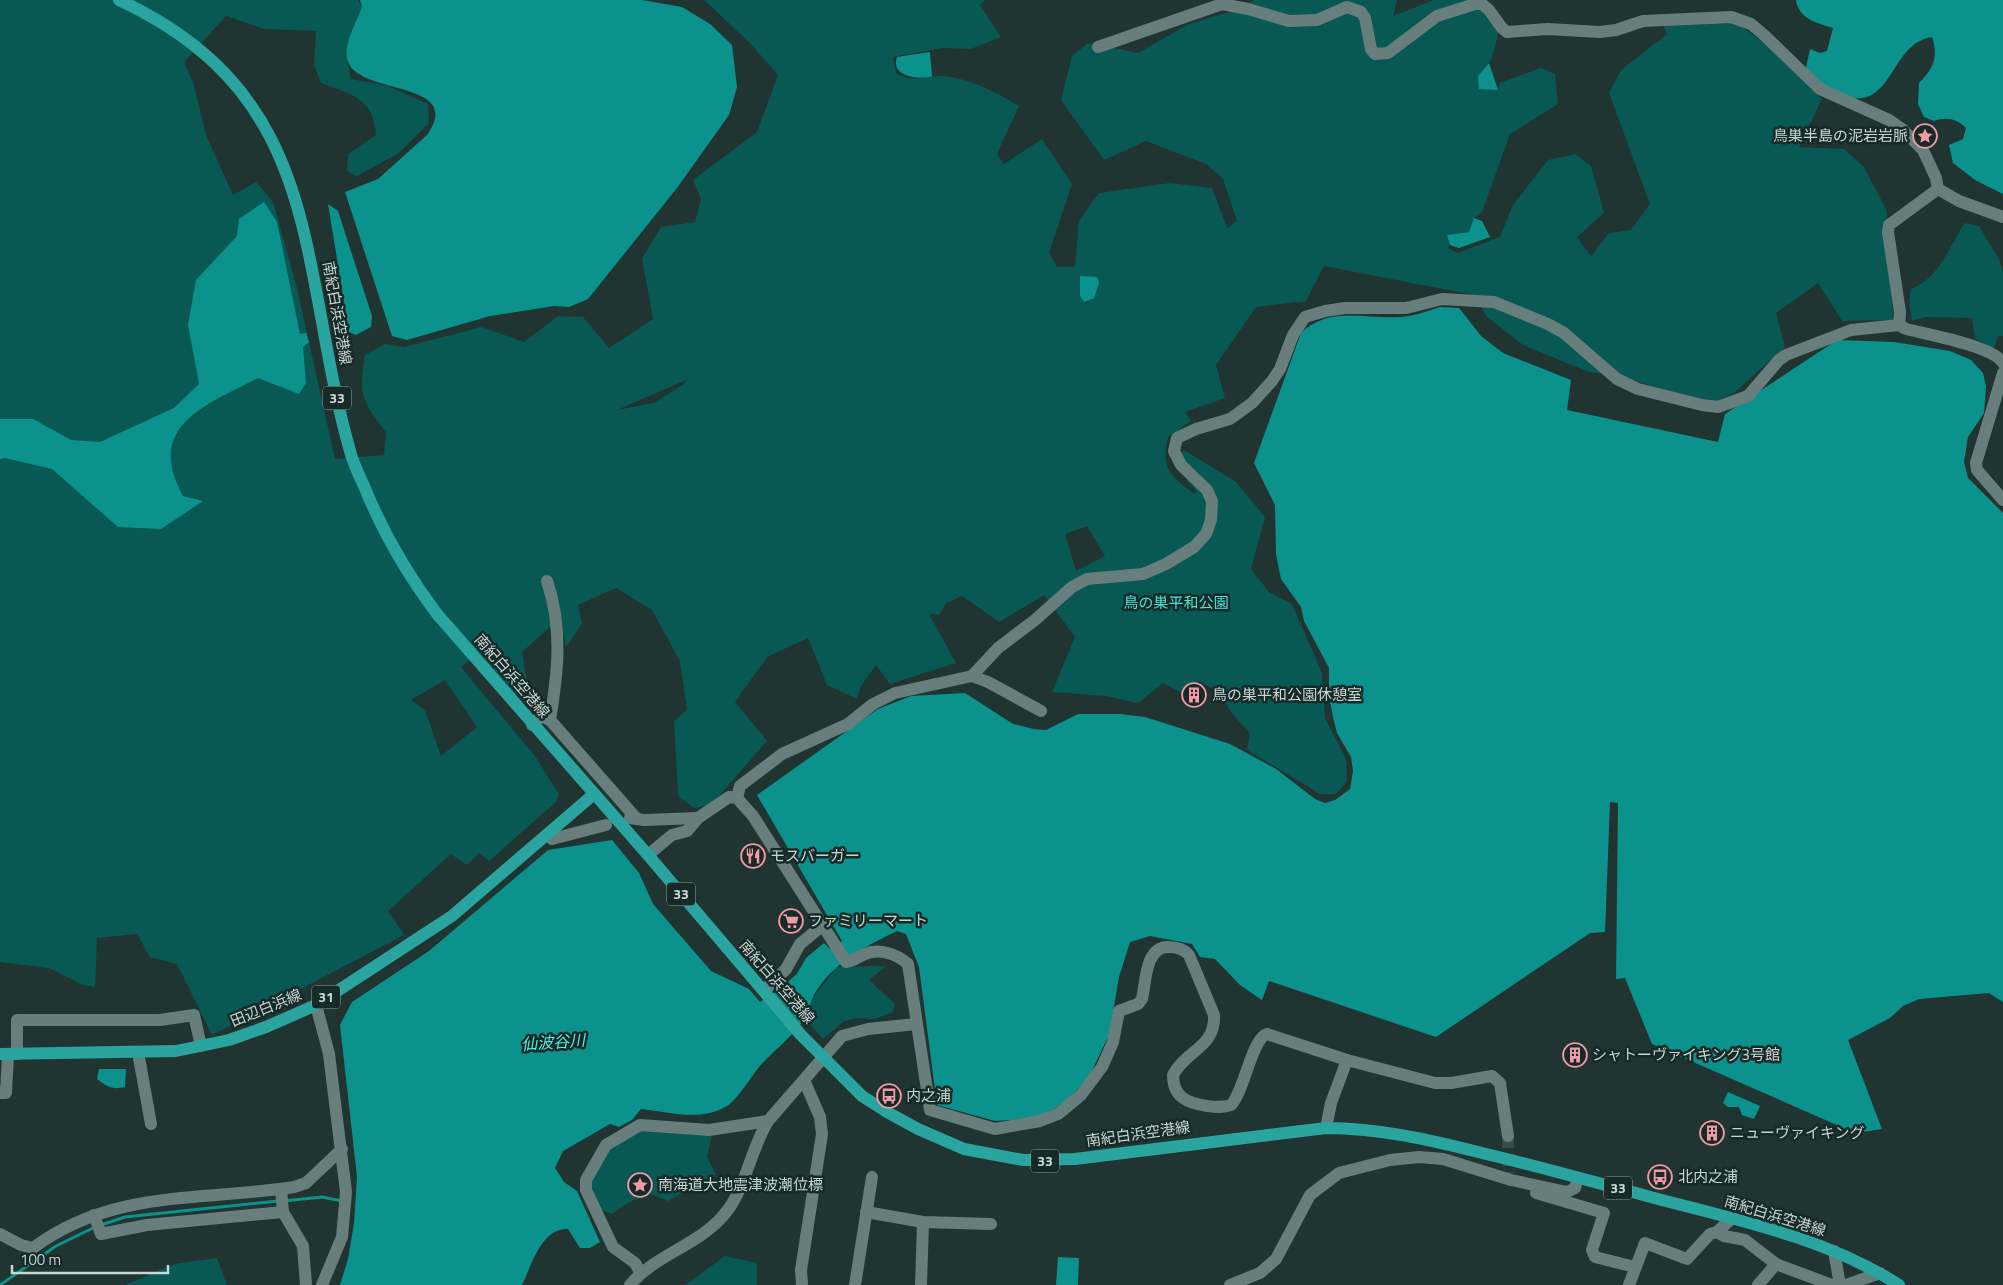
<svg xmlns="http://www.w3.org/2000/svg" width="2003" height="1285" font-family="'Titillium Web','Noto Sans JP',sans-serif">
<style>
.green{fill:#085854;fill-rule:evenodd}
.water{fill:#0c928c}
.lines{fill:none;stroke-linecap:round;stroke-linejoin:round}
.stream{stroke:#0c928c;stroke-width:3}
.minor-tunnel{stroke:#394c4a;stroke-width:12;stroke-dasharray:12 6;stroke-linecap:butt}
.minor{stroke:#687e7c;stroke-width:12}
.major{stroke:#2aa49f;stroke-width:12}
.labels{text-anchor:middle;stroke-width:5;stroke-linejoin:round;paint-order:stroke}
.shield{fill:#162a28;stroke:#93a2a0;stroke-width:1}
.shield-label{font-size:14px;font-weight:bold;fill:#c9d5d3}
.poi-label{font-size:15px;fill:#c9d5d3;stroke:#162a28;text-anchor:start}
.street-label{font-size:15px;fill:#c9d5d3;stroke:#162a28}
.park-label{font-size:15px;fill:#4ce3da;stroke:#162a28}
.water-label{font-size:16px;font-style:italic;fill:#5aeee5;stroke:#162a28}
</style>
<rect width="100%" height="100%" fill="#203432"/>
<g class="green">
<path d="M0,0h358l4,7 -15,53 4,19 37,7 40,18 1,19 -30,30 -42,23 -10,-5 1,-17 28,-19c-2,-37 -25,-41 -55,-52l-7,-18 2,-34 -52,-2 -38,-13 -42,46 9,20 13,53 27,60 23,-13 17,20 23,82 39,175 49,-4 2,-23c-24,-31 -28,-37 -21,-77l20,-11 20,3 76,-20 43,15 34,-26 25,1 26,31 44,-29 -11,-60 19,-32 34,-5 6,-23 -8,-19 64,-48 21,-57 -27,-31 -47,-44h281l-5,5 21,32 -30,12 -29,-1 -49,9 3,16c17,11 26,2 44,3 30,2 54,15 79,30l-22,48 7,10 38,-25 30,45 -23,69 8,14 18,-1 4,-45 20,-28 71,-10 42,5 15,40 10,-7 -14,-42 -17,-15 -60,-23 -42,19 -43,-60 11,-44 16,-13 50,10 51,-29 40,-12 26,-12h142l-4,16 41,-16h52l16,22 -11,38 -13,16 20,14 2,-7 41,-15 14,6 3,30 -48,30 -28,78 -8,6 -5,14 -22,3 3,10 -2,3 10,5 42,-16 13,-32 35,-45 27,-6 16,12 13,47 -27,24 14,19 18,-23 22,-3 19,-26 -41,-111 12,-23 46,-36 -4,-9 73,-3 31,23 55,54 -23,48 45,2 20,18 23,44 6,109 -51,1 -24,-38 -42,30 9,34 -50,45 -20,10 -62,-15 -32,-12 -32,-3 -66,-27 -37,-29 -12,-21 -150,-29 -18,35 -50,6 -40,58 9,33 -40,14 6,9 -23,16c-7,31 1,38 25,56l4,-1 -24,-29 11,-13 52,32 29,35 -14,52 18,23 23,12 30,69 3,45 21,41 1,22 -11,13h-16l-73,-44 3,-17 -17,-18 -15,-23 -19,-11 -15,13 -21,-11 -25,20 -32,-7 -54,-4 23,-55 -31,-42 -45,27 -37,-26 -16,7 -7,12 -10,-1 27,49 -66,21 -14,-19 -15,21 -4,13 -30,-14 -19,-47 -41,19 -32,45 32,39 -56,64 -17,3 -16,-12 -4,-75 13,-11 -7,-49 -28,-51 -36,-22 -38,17 4,19 -16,23 -6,-29 -38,34 5,31 -13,14 -35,-45 -18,15 74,89 24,38 -3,8 -67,59 -10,-8 -12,12 -16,-11 -63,57 16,24 -192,100 -35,-71 -27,-7 -13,-23 -40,4 -2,49 -12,-2 -34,-17 -49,-6zM686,380l-2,4 -30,19 -37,7zM1087,526l18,30 -29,15 -11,-37zM445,680l32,47 -36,29 -16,-46 -14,-10z"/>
<path d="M1964,223l15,3 20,33 4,13v64h-5l-4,13 -19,-11 -3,-20 -47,-1 -13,4 -3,-19 2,-13c28,-11 38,-41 53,-66z"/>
<path d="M886,966l-17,14 26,24 -2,8 -18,7 -19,-1 -13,4 -20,17 -18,-20 9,-23 23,-29z"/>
<path d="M639,1129l73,6 -5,22 9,17 -48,27 -17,-7 -22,8 -17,12 -14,-5c-3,-7 -7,-15 -7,-22 -2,-27 29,-45 48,-58z"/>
<path d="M725,1256l32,7v22h-72z"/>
<path d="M217,1258l10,27h-102l49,-21z"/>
</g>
<g class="water">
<path d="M360,0h282l40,7 28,17 22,21 5,42 -8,28 -52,73 -89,111 -19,8 -15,-1 -64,10 -83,24 -15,-4 -47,-144 33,-13 49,-44c40,-57 -74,-38 -80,-77 -3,-15 10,-37 15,-51z"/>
<path d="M1796,0h207v194l-28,-14 -22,-17 -4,-18 14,-6 3,-11c-10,-10 -20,-11 -32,-7l-10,-4 -6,-13 1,-21c14,-14 20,-26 13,-46 -45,7 -36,78 -95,58 -11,-4 -22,-16 -32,-23l5,-23 10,4 7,-2 6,-23c-16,-5 -34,-9 -37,-28z"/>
<path d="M930,52l2,24c-13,4 -42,1 -35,-19z"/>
<path d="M1489,63l9,27 -19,-1 -1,-13z"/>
<path d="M264,202l13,20 23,112 6,-1 3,9 -6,5 3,36 -7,11 -41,-16c-51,27 -114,47 -75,118l20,5 -42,28 -43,-2 -66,-58 -47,-11 -5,1v-40h33l38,21 29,2 74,-34 25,-24 -11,-59 8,-45 41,-44 2,-17z"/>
<path d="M328,204l10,7 34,105 -1,11 -15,8 -7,-3z"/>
<path d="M1474,218l8,3 8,16 -31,11 -9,-3 -3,-10 22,-3z"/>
<path d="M1080,276l17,1 2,6 -5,15 -10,4 -4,-6z"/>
<path d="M1440,307l19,1 22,28 22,17 68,27 -4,30 151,32 7,-28 112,-74 57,2 56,9 21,9 12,13 3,13 -2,27 -16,24 -4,25 4,16 35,35v489l-14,-9 -70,6 -16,7 -13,12 -42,22 34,89 -27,4 -203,-89 -27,-66 -9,1 2,-176 -8,-1 -5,130 -15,1 -154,104 -167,-56 -7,19 -22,-15 -25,-26 -15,-2 -8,-13 -42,-8 -20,6 -11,35 -10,58 -21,44 -19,19 -27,20 -47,3 -58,-16 -18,-138 -13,-33 -9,-3c-31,15 -66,33 -83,64 -4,8 -5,18 -10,25 -13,18 -31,31 -45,47 -8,10 -22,33 -32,39 -27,16 -57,6 -86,3l-9,11 -13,7 -9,-3 -47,27 -8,17 9,14 13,9 23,51 -10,6h-10l-12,-19c-27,-1 -36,36 -46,56h-182l8,-26 6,-36 3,-46 -17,-152 12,-23 77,-51 119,-101 64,-10 27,33 14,31 58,67 38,18 11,13 17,-11 20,-17 9,-16 18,-15 6,6 12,-8 -85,-146 121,-86 33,-13 54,-3 48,31 21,5 12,1 32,-16h42l25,3 85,27 46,25 39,30 10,4 10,-3 15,-11 3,-18 -2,-14 -14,-24 -4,-16 -4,-21v-28l-25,-47 -3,-14 -20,-28 -5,-25 -1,-49 -21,-42 47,-130c31,-30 70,-11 108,-17 11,-2 21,-6 31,-9z"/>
<path d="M99,1069h27l-1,18c-12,3 -18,0 -28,-8z"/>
<path d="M1728,1092l32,14 -6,13 -12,-4 -3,-8h-11l-5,-4z"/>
<path d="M1058,1257l21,1 -1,27h-22z"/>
</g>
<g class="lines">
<g class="stream">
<path d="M284,1201l38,-4 20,4"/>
<path d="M101,1225l24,-8 153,-16"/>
<path d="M0,1285l56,-39 39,-19"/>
</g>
<path class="minor-tunnel" d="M1508,1136l1,37"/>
<g class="minor">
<path d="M1098,47l124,-43 26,5 41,12 28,-1 30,-13 14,5 4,6 6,31 4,5 13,-1 49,-37 38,-12h7l7,6 13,18 5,4 40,-3 53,3 16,-2 27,-9 88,-4 20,7 13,11 56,54 69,31 14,10 20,20 13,28 2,11 21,12 44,16"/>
<path d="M1899,325l7,4c20,5 88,17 97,34"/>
<path d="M2003,373l-27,90 1,7 26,30"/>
<path d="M547,581c16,47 11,91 3,139"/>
<path d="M972,676l16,6 53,29"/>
<path d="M532,725l9,-9 9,4 86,98"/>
<path d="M737,798l3,-12 42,-32 66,-30 25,-20 22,-11 77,-17 26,-28 37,-28 37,-33 15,-8 56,-5 23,-10 28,-17 12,-13 5,-14 1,-19 -5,-11 -26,-25 -7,-14 3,-13 19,-9 34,-10 22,-16 20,-22 8,-12 13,-34 12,-18 20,-6 20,-3h61l36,-9 52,3 54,22 16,9 53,46 21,10 64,16 16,2 30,-11 31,-36 7,-5 65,-25 48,-5 1,-13 -12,-80 1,-7 49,-36"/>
<path d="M630,818l14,2 54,-2"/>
<path d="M547,835l5,4 54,-14"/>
<path d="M648,855l24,-20 15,-4 11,-13 31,-21 8,1 16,18 93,146c8,-1 12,-5 19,-8 14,-6 32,0 43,10l22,146 65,19 45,-8 18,-7 23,-19 21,-28 11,-25 6,-31 19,-7 4,-5c4,-17 3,-52 26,-52 9,0 16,2 21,8l25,60c2,32 -29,36 -41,60 0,23 15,28 34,31 9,1 16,2 24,-1 13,-13 21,-67 36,-71l80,26 88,23h16l41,-7 8,7 8,53"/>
<path d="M764,991l22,-22 14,-25 23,-19"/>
<path d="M316,1005l13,49 17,138 -4,45 -20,48"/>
<path d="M138,1052l13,72"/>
<path d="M17,1054v-34h143l34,-5 7,31"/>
<path d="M0,1093h6l2,-38"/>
<path d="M1326,1128l5,-25 16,-43"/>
<path d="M281,1189l2,23 20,34 3,39"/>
<path d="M1536,1193l68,20 -12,37 3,7 40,10"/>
<path d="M866,1212l57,10 68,2"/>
<path d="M94,1215l7,19 46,-9 136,-13"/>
<path d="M1717,1232l7,4 21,4 31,24 56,21"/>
<path d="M0,1234l21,11 12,3c79,-59 169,-47 261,-61l12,-4 36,-34"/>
<path d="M1834,1251l6,34"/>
<path d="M640,1272l-5,-9 -22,-16 -27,-57v-10l20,-35 34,-20 69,5 59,-9"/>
<path d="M630,1285c25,-30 66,-39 92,-68 23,-24 28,-67 46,-96l74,-85 26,-7 48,-5"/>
<path d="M802,1285l-1,-15 21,-136 -2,-17 -16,-37"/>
<path d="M855,1285l17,-108"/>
<path d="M921,1285l2,-63"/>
<path d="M1230,1285l30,-12 16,-14 34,-64 29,-22 51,-13 29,-3 24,2 68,21 56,12 8,-4 3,-10"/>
<path d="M1629,1285l16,-42 42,16 23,-25 7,-2 14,-13"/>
<path d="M1758,1285l18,-21"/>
<path d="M1846,1285l34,-12"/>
</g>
<g class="major">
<path d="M119,0c208,97 178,264 231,451 3,12 9,24 14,35 19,47 43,88 73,128l211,241 153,180 61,61 25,16 31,17 46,20 59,11 52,-1 251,-31c53,0 105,12 156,25 51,12 101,26 150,39 90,25 188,42 267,93"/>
<path d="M0,1054l176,-3 53,-11 37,-13 50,-22 136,-89 142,-122"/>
</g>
</g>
<defs>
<g id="sight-ring" transform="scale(1.25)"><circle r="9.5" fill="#162a28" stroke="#f39aa8" stroke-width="1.5"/><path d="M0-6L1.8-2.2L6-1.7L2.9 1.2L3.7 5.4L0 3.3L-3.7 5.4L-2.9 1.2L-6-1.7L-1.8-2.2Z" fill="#f39aa8"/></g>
<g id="building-ring" transform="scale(1.25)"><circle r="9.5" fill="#162a28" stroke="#f39aa8" stroke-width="1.5"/><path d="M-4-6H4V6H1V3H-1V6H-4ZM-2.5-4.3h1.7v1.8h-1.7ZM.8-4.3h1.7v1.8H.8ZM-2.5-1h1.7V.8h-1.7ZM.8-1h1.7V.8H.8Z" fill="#f39aa8"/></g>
<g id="restaurant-ring" transform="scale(1.25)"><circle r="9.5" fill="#162a28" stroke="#f39aa8" stroke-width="1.5"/><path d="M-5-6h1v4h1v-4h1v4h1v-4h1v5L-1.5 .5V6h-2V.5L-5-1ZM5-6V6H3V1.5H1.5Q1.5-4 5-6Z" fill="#f39aa8"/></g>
<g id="supermarket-ring" transform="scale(1.25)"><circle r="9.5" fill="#162a28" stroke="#f39aa8" stroke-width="1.5"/><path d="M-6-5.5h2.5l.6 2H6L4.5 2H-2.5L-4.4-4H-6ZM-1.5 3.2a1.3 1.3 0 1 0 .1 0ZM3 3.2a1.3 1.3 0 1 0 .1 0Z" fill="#f39aa8"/></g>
<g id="bus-ring" transform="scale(1.25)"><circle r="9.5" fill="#162a28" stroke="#f39aa8" stroke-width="1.5"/><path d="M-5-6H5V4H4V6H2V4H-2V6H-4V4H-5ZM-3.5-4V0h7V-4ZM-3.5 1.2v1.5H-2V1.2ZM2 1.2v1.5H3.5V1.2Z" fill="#f39aa8"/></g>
</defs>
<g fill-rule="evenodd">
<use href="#sight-ring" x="1925" y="136"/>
<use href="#building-ring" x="1194" y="695"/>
<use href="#restaurant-ring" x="753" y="856"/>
<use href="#supermarket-ring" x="791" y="921"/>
<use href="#building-ring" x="1575" y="1055"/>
<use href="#bus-ring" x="889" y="1096"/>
<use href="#building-ring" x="1712" y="1133"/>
<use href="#bus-ring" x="1660" y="1177"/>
<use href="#sight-ring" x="640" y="1185"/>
</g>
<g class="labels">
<g class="shield">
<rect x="323" y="386.5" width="28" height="23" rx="4"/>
<rect x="667" y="882.5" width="28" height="23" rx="4"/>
<rect x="312" y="985.5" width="28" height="23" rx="4"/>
<rect x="1031" y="1149.5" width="28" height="23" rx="4"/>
<rect x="1604" y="1176.5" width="28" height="23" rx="4"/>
</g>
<g class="shield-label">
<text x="337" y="403">33</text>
<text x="681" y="899">33</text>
<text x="326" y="1002">31</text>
<text x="1045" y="1166">33</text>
<text x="1618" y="1193">33</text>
</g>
<g class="poi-label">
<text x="1908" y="141" text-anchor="end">鳥巣半島の泥岩岩脈</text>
<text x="1212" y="700">鳥の巣平和公園休憩室</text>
<text x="770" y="861">モスバーガー</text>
<text x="808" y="926">ファミリーマート</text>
<text x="1592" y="1060">シャトーヴァイキング3号館</text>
<text x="906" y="1101">内之浦</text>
<text x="1730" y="1138">ニューヴァイキング</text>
<text x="1678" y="1182">北内之浦</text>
<text x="658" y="1190">南海道大地震津波潮位標</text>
</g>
<g class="street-label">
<text transform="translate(337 313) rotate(80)" y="5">南紀白浜空港線</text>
<text transform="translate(512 676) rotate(49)" y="5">南紀白浜空港線</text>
<text transform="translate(777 982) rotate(49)" y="5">南紀白浜空港線</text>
<text transform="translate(266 1008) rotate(-22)" y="5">田辺白浜線</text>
<text transform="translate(1138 1134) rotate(-8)" y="5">南紀白浜空港線</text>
<text transform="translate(1775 1216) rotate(17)" y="5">南紀白浜空港線</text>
</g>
<g class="park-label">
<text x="1176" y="608">鳥の巣平和公園</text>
</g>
<g class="water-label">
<text transform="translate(553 1042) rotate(-4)" y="6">仙波谷川</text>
</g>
</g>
<path d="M12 1265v8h156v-8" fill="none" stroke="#c9d5d3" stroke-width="2.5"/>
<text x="20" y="1265" font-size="15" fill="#c9d5d3" stroke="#162a28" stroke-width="4" paint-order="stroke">100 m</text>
</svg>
